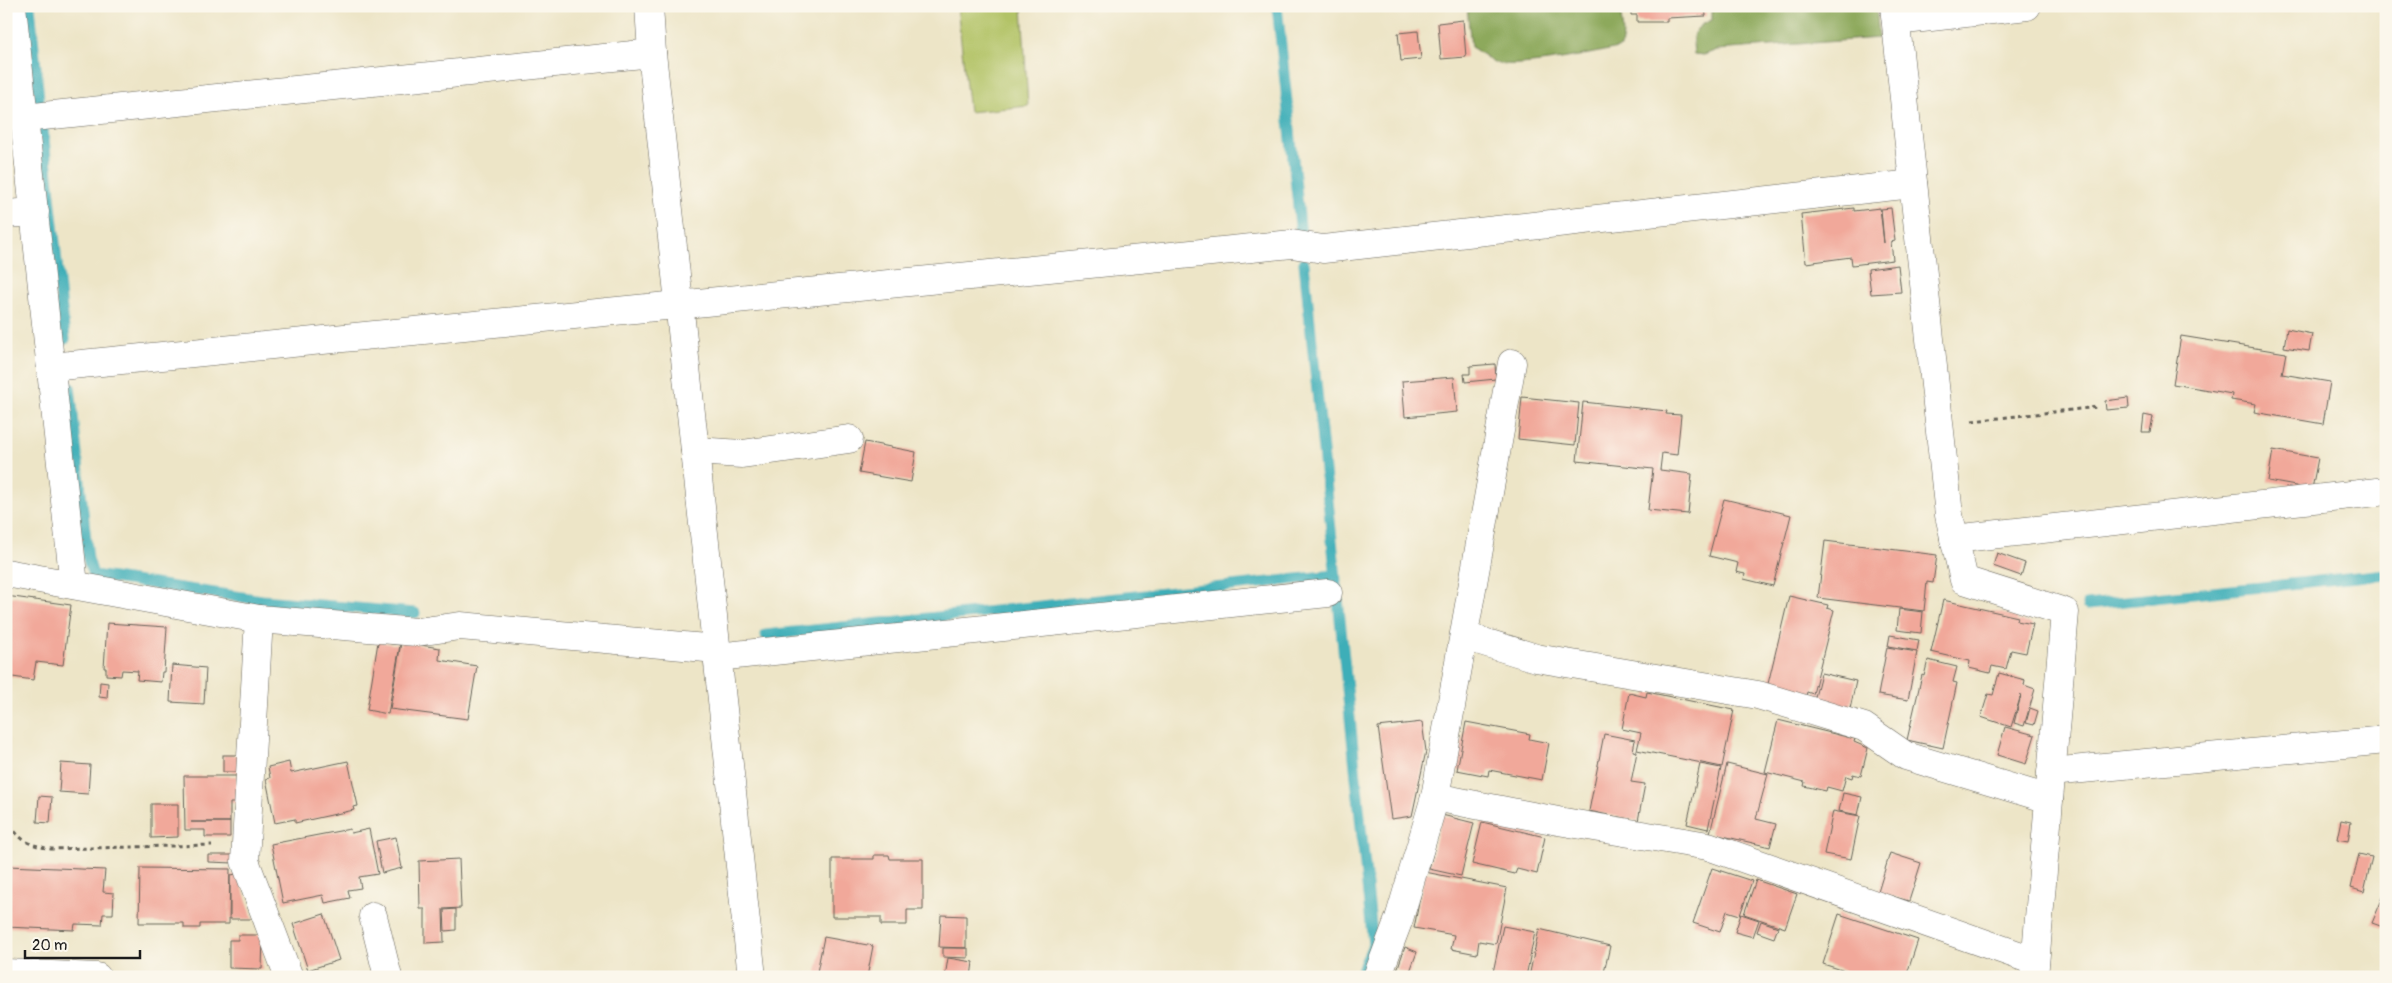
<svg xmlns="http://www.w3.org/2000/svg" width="2392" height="983" font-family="Pangolin,sans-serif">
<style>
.green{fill:#b2c366;stroke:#677041}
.forest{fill:#8da95b;stroke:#54623c}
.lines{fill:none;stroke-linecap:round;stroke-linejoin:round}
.stream{stroke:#3daeb8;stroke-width:11}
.building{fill:#f1a89a}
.minor-casing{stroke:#656258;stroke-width:29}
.path{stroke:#656258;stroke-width:3;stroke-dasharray:4 4;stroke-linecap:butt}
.minor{stroke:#fff;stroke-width:28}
</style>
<rect width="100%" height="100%" fill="#fbf7ec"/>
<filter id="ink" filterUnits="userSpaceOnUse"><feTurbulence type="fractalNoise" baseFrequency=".02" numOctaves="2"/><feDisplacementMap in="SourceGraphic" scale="10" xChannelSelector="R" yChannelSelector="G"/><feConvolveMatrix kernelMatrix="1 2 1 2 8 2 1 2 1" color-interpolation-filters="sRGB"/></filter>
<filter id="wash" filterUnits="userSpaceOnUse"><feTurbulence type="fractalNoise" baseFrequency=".0096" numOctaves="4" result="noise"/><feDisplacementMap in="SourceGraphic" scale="20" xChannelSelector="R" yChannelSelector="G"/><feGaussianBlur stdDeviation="1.12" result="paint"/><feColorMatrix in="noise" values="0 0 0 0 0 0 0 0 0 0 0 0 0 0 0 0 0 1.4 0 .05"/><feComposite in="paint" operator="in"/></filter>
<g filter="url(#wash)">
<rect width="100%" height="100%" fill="#ede5c7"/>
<path class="green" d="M957,6h65l6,100 -59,6z"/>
<g class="forest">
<path d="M1467,6h153l3,28 -2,13c-23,6 -104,22 -124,16 -8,-2 -18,-12 -26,-16z"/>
<path d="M1712,6h164l3,32 -162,12 -13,5 -10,-1c-2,-20 -2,-26 18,-34z"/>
</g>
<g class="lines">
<g class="stream">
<path d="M30,6l9,93"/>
<path d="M1277,6l24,229"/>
<path d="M43,129l22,210"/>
<path d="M1304,263l69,682 -14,32"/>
<path d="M70,387l18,172 5,16 169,25 153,13"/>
<path d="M2087,605l299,-31"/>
<path d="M766,635l569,-60"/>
</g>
</g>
<g id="blocks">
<g class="building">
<path d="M1631,6h74l1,10 -39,2v4h-30v-7h-6z"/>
<path d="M1463,20l3,37 -25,2 -3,-36z"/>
<path d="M1418,31l3,28 -20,2 -3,-28z"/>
<path d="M1854,208v3l26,-3 4,35 -3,-34 10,-1 4,33 -4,1 2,18 -41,5 -1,-8 -45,6 -5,-49z"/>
<path d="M1898,265l3,27 -30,2 -3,-25z"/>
<path d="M2287,329l25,5 -3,17 -25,-4z"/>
<path d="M2181,336l105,17 -4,21 48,8 -7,42 -69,-12 2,-8 -25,-4 1,-6 -59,-10z"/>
<path d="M1495,364l1,15 -31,3 -1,-8h6v-8z"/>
<path d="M1454,377l3,35 -52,5 -3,-36z"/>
<path d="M1522,397l57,6 -4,42 -57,-6z"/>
<path d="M2128,398l1,10 -23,2 -1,-9z"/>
<path d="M1583,402l84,9 -1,3 15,1 -4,40 -15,-2 -2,17 32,4 -4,40 -40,-4 5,-41 -76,-8z"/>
<path d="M2144,415l9,2 -3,15h-8z"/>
<path d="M865,442l51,10 -5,30 -52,-9z"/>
<path d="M2273,450l45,8 -6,31 -44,-8z"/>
<path d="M1724,499l67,16 -18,71 -29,-7 1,-5 -9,-2 2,-9 -29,-7z"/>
<path d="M1825,541l112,14 -4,28 -6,-1 -3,29 -106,-13z"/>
<path d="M1997,553l28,10 -4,13 -28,-10z"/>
<path d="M6,596l65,9 -8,60 -27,-3 -3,18 -27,-4z"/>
<path d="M1789,596l39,9 -1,3 7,2 -21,84 -6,-2 -1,4 -39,-8z"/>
<path d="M1943,600l75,17 -1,4 16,3 -7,29 -15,-3 -5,19 -14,-3 -2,7 -21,-5 1,-7 -39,-9z"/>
<path d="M1899,609l24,3 -2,21 -24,-3z"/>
<path d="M107,623l60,4 -3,45h-2l-1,10 -24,-2 1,-9 -16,-1 -1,6 -15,-1v-7h-2z"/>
<path d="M1890,635l29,5 -2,11 -29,-5z"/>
<path d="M378,642l22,3 -12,69 -21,-4z"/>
<path d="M401,642l39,6 -1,12 38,6 -9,53 -78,-10z"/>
<path d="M1887,647l30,5 -9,48 -30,-5z"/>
<path d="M1928,660l29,7 -4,15 4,1 -14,65 -36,-8 15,-65 2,1z"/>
<path d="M172,665l34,3 -2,36 -34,-2z"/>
<path d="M1821,673l35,8 -6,28 -36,-8z"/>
<path d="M1999,673l26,7 -1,5 11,4 -11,37 -10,-3 7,-28 -10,32 -30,-10 7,-23 5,1z"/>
<path d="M100,682l8,1 -1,15 -8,-1z"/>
<path d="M1647,692l87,18 -12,57 -85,-17 4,-17 -19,-4 7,-36 17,4z"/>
<path d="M2030,708l8,3 -4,14 -8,-2z"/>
<path d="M1778,720l77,19 -1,3 14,6 -7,28 -8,-2 -1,4 -6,-2 -4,15 -15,-4 -1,4 -22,-5 1,-4 -40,-10z"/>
<path d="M1422,722l4,29 -14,65 -21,3 -13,-92z"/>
<path d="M1466,722l64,12 -1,5 20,4 -7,37 -53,-10 -1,6 -31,-6z"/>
<path d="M2005,727l30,8 -9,29 -29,-9z"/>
<path d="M1604,734l31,6 -2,11 4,1 -6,30 14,2 -7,37 -49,-10z"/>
<rect x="223" y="755" width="16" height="17"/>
<path d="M348,761l10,45 -5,1 1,3 -59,13v-4l-20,4 -9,-44 4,-1 -2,-11 21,-5 2,11z"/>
<path d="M61,763l29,2 -2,29 -29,-2z"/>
<path d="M1700,764l21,4 -13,61 -21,-5z"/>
<path d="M1727,764l41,10 -12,45 20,5 -6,23 -60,-14z"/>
<path d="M184,776h53l1,27h-8v19h-39h39v15h-25v-7h-20z"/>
<path d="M1843,793l19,4 -4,18 -19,-4z"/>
<path d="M39,796l13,1 -2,26 -13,-1z"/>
<path d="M151,804h27v33l-27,1z"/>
<path d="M1833,811l27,5 -9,43 -27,-5z"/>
<path d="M1442,815l32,8 -13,53 -32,-7z"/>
<path d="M2341,820l10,2 -3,19 -11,-2z"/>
<path d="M1482,822l63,15 -8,37 -20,-5 -2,5 -43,-10z"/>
<path d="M350,829l1,4 18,-4 9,45 -19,3 2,11 -13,2 2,8 -25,5 -2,-8 -40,8 -12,-59z"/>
<path d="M396,837l6,31 -20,5 -6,-32z"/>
<path d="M1890,853l31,10 -12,38 -31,-9z"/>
<path d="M2359,854l13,3 -8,35 -13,-4z"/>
<path d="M208,855h26v8l-26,-1z"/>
<path d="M874,855h15l1,4h33v51h-16v15h-26v-8h-49v-58h42z"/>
<path d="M459,859l2,49 -18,1 1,33 -19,1v-34h-5l-1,-48z"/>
<path d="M7,866l98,4 -2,22 11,1 -1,21h-10l-1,11 -27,-1 -1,6 -68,-3z"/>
<path d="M140,868l90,1 -1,55h-29v4h-16v-5h-45z"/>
<path d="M1712,868l40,13 -12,34 -13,-4 -7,21 -27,-9z"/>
<path d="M1425,872l82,16 -11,56 -17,-3 -2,13 -26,-5 3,-14 -40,-7z"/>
<path d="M238,874l15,45h-23v-44z"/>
<path d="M1756,880l41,14 -12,34 -41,-14z"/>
<path d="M2386,890v38l-14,-5z"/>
<path d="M456,909v21l-11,1 -1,-21z"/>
<path d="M324,914l15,46 -31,10 -15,-46z"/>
<path d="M1741,914l18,6 -6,17 -18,-5z"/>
<path d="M1839,914l79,26 -12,37h-63l2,-6 -22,-7z"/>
<path d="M941,915l25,1v32l-27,-1z"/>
<path d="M1761,921l17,6 -4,11 -17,-6z"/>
<path d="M1503,926l32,6 -9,45h-34z"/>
<path d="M1539,929l71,17 -7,31h-30l-19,-5 12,5h-37z"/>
<path d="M238,935h25l-1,34 -33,-1v-28h9z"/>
<path d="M824,937l49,9 -6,31h-51z"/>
<path d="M1405,947l12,5 -8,22 -12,-4z"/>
<path d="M943,948h25v10l-25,-1z"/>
<path d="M948,958l25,4 -2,15h-26z"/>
</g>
</g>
</g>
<g filter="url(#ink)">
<use href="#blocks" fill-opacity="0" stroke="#656258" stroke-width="1"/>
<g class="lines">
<g class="minor-casing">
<g id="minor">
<path d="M12,6l62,579"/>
<path d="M649,6l3,47 100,924"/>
<path d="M1894,6l55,509 15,65 101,32 -31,365"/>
<path d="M1896,21l131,-15"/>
<path d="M24,118l628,-65"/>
<path d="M6,214l29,-2"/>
<path d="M51,367l1241,-123 31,5 590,-65"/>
<path d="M695,451l47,3 107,-15"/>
<path d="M1954,539l432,-48"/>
<path d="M6,573l253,46 158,13 43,-6 257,23"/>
<path d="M259,619l-14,242 44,116"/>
<path d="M1464,636l72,22 222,37 106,32 42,29 143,43"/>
<path d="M717,657l611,-64"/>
<path d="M2051,772l335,-32"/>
<path d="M1435,797l123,24 150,25 327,115"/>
<path d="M373,916l15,61"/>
<path d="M6,973l91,4"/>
<path d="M1377,977l22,-58 36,-122 77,-434"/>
</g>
</g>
<g class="path">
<path d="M1972,421l126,-14"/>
<path d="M6,818c13,22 19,26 45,31l161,-4"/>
</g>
<use href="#minor" class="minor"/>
</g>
</g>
<rect width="2392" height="983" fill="none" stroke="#fbf7ec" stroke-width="25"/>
<path d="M25 950v8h115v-8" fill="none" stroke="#1c1c1c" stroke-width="2.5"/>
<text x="32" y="950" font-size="15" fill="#1c1c1c" stroke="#fbf7ec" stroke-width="4" paint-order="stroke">20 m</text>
</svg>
